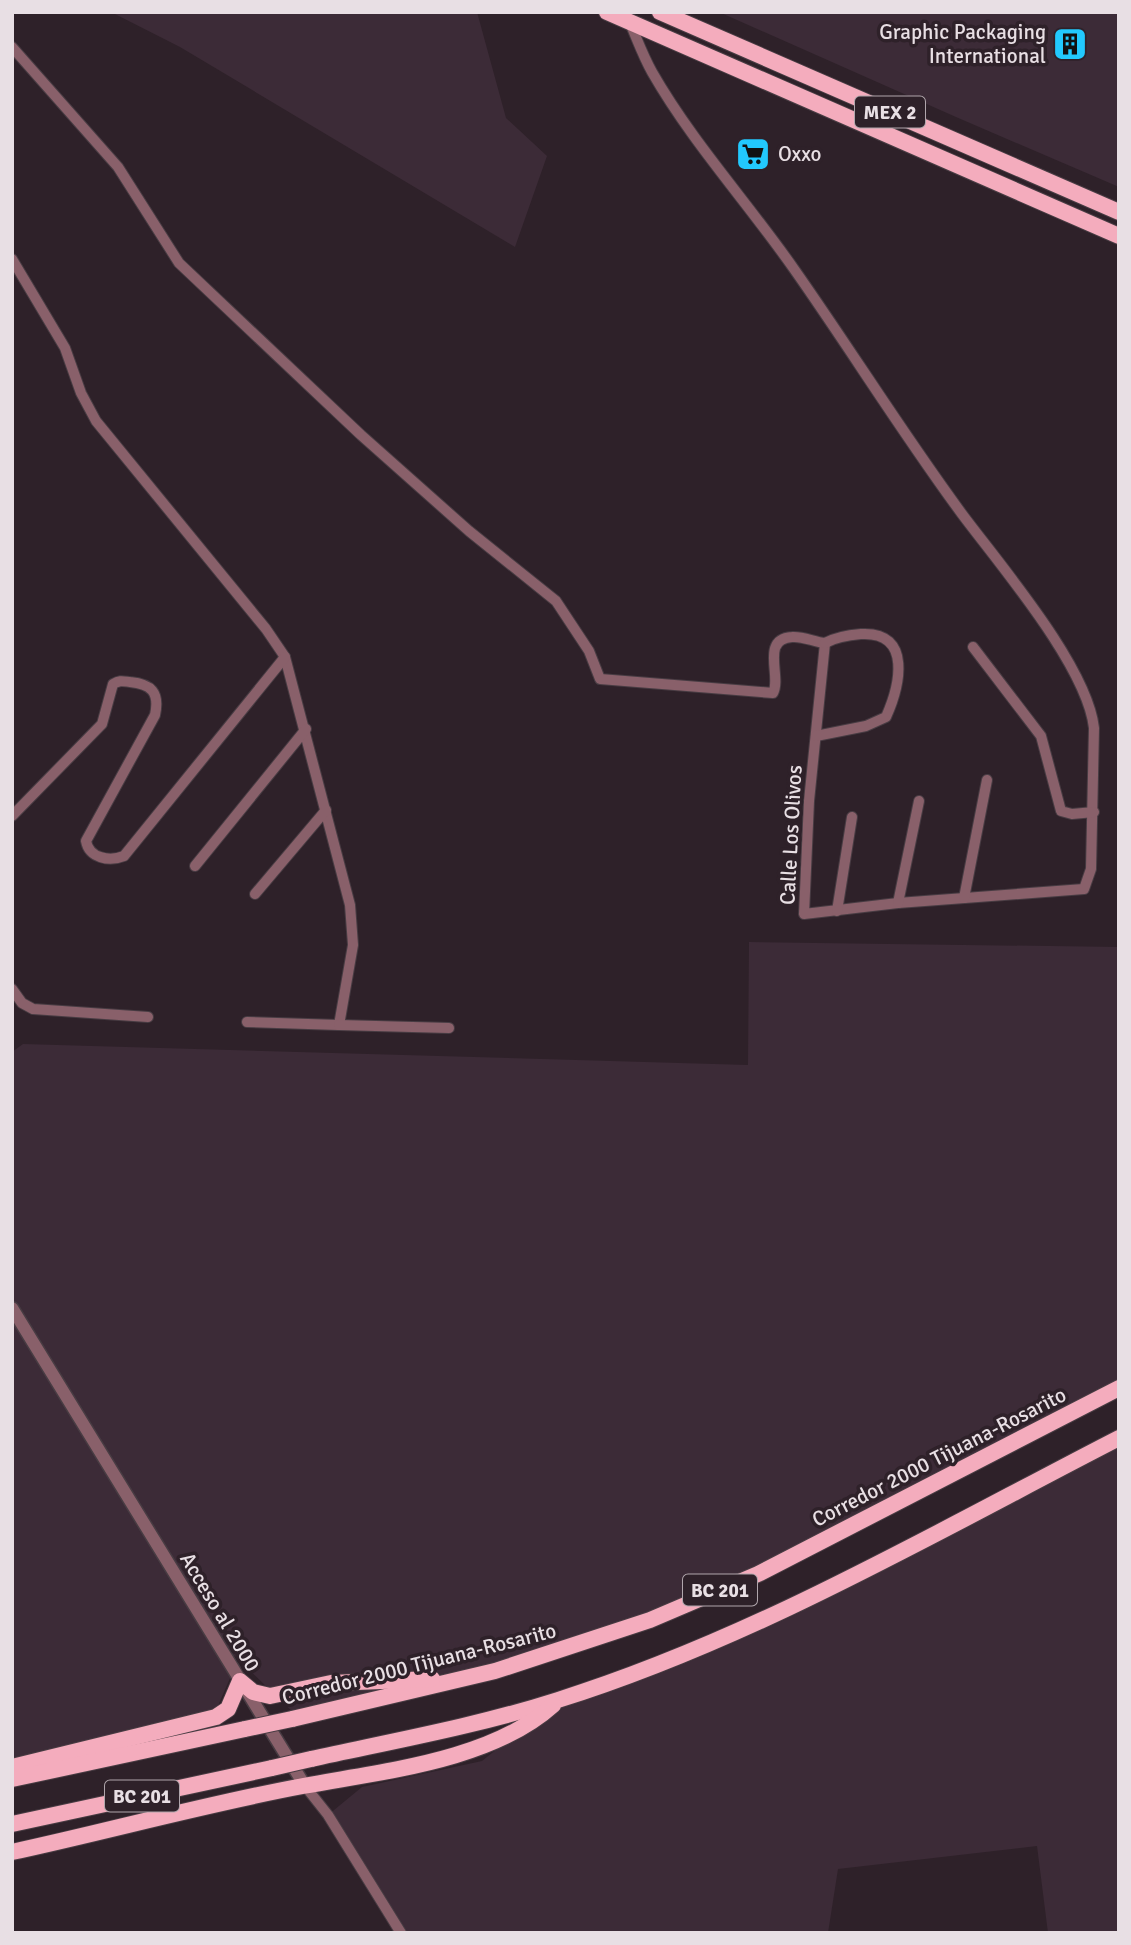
<svg xmlns="http://www.w3.org/2000/svg" width="1131" height="1945" font-family="Signika,sans-serif">
<style>
.built{fill:#3c2b37}
.lines{fill:none;stroke-linecap:round;stroke-linejoin:round}
.minor-casing{stroke:#483c43;stroke-width:12}
.tertiary-casing{stroke:#483c43;stroke-width:15}
.trunk-casing{stroke:#483c43;stroke-width:18}
.minor{stroke:#89606a;stroke-width:10}
.tertiary{stroke:#89606a;stroke-width:12}
.trunk{stroke:#f4acbd;stroke-width:16}
.trunk-bridge-casing{stroke:#483c43;stroke-width:18;stroke-linecap:butt}
.trunk-bridge{stroke:#f4acbd;stroke-width:16}
.labels{text-anchor:middle;stroke-width:7;stroke-linejoin:round;paint-order:stroke}
.shield{fill:#2e2129;stroke:#b0a6ac;stroke-width:2}
.shield-label{font-size:19px;font-weight:bold;fill:#e8dfe4}
.poi-label{font-size:21px;fill:#e8dfe4;stroke:#2e2129;text-anchor:end}
.street-label{font-size:21px;fill:#e8dfe4;stroke:#2e2129}
</style>
<rect width="100%" height="100%" fill="#2e2129"/>
<g class="built">
<path d="M111,12h366l29,106 41,38 -32,91 -335,-200z"/>
<path d="M719,12h400v175l-163,-70z"/>
<path d="M749,942l370,5v441l-361,186 -263,97 -197,46 -90,-87 -196,-324v-254l11,-8 725,21z"/>
<path d="M12,1320l219,356 -14,32 -205,53z"/>
<path d="M1119,1438v495h-71l-11,-87 -199,23 -10,64h-427l-73,-118 34,-28 120,-26 76,-61 221,-86z"/>
</g>
<g class="lines">
<g class="minor-casing">
<g id="minor">
<path d="M630,23c7,16 13,33 22,49 40,70 96,131 142,197 57,81 109,165 168,245 38,51 125,152 132,214l-3,141 -7,20 -186,14 -94,11 5,-113 16,-158"/>
<path d="M12,47l106,120 61,96 182,172 108,96 87,70 33,50 11,28 173,14c9,-16 -13,-54 19,-56 11,-1 22,5 33,6"/>
<path d="M12,259l53,89 16,45 15,28 170,208 19,28 65,248 3,40 -14,80 -92,-3"/>
<path d="M973,647l68,89 20,75 11,3 22,-2"/>
<path d="M816,736l50,-10 20,-9c13,-29 28,-86 -25,-83 -13,1 -25,3 -36,9"/>
<path d="M12,816l90,-92 11,-40c7,-4 9,-3 17,-2 21,2 30,10 25,33l-69,126c3,17 23,21 38,15l161,-199"/>
<path d="M195,866l111,-137"/>
<path d="M255,894l71,-84"/>
<path d="M964,898l23,-118"/>
<path d="M898,903l21,-102"/>
<path d="M837,911l15,-94"/>
<path d="M12,989l10,14 11,6 115,8"/>
<path d="M339,1025l110,3"/>
<path d="M305,1786l23,29 73,118"/>
</g>
</g>
<g class="tertiary-casing">
<path id="tertiary" d="M12,1308l293,478"/>
</g>
<g class="trunk-casing">
<g id="trunk">
<path d="M607,12l512,224"/>
<path d="M660,12l459,200"/>
<path d="M292,1719l203,-48 155,-51 108,-46 361,-186"/>
<path d="M311,1759c82,-18 166,-33 247,-59 197,-62 378,-168 561,-262"/>
<path d="M12,1767l204,-50 12,-8 12,-28 13,11 17,4 61,-13 101,-4"/>
<path d="M12,1779l233,-50"/>
<path d="M12,1824l260,-56"/>
<path d="M12,1852c97,-21 194,-48 291,-66 80,-15 188,-25 250,-81"/>
</g>
</g>
<use href="#minor" class="minor"/>
<use href="#tertiary" class="tertiary"/>
<use href="#trunk" class="trunk"/>
<g class="trunk-bridge-casing">
<g id="trunk-bridge">
<path d="M245,1729l47,-10"/>
<path d="M272,1768l39,-9"/>
</g>
</g>
<use href="#trunk-bridge" class="trunk-bridge"/>
</g>
<defs>
<g id="building-square" transform="scale(1.75)"><rect x="-9" y="-9" width="18" height="18" rx="4" fill="#22c9fe" stroke="#2e2129"/><path d="M-4-6H4V6H1V3H-1V6H-4ZM-2.5-4.3h1.7v1.8h-1.7ZM.8-4.3h1.7v1.8H.8ZM-2.5-1h1.7V.8h-1.7ZM.8-1h1.7V.8H.8Z" fill="#111"/></g>
<g id="supermarket-square" transform="scale(1.75)"><rect x="-9" y="-9" width="18" height="18" rx="4" fill="#22c9fe" stroke="#2e2129"/><path d="M-6-5.5h2.5l.6 2H6L4.5 2H-2.5L-4.4-4H-6ZM-1.5 3.2a1.3 1.3 0 1 0 .1 0ZM3 3.2a1.3 1.3 0 1 0 .1 0Z" fill="#111"/></g>
</defs>
<g fill-rule="evenodd">
<use href="#building-square" x="1070" y="44"/>
<use href="#supermarket-square" x="753" y="154"/>
</g>
<g class="labels">
<g class="shield">
<rect x="855" y="96.5" width="70" height="31" rx="5"/>
<rect x="683" y="1574.5" width="74" height="31" rx="5"/>
<rect x="105" y="1780.5" width="74" height="31" rx="5"/>
</g>
<g class="shield-label">
<text x="890" y="119">MEX 2</text>
<text x="720" y="1597">BC 201</text>
<text x="142" y="1803">BC 201</text>
</g>
<g class="poi-label">
<text x="1046" y="39">Graphic Packaging<tspan x="1046" dy="24">International</tspan></text>
<text x="778" y="161" text-anchor="start">Oxxo</text>
</g>
<g class="street-label">
<text transform="translate(791 835) rotate(-87)" y="7">Calle Los Olivos</text>
<text transform="translate(939 1457) rotate(-27)" y="7">Corredor 2000 Tijuana-Rosarito</text>
<text transform="translate(220 1612) rotate(59)" y="7">Acceso al 2000</text>
<text transform="translate(419 1664) rotate(-14)" y="7">Corredor 2000 Tijuana-Rosarito</text>
</g>
</g>
<rect width="1131" height="1945" fill="none" stroke="#e8dfe4" stroke-width="28"/>
</svg>
